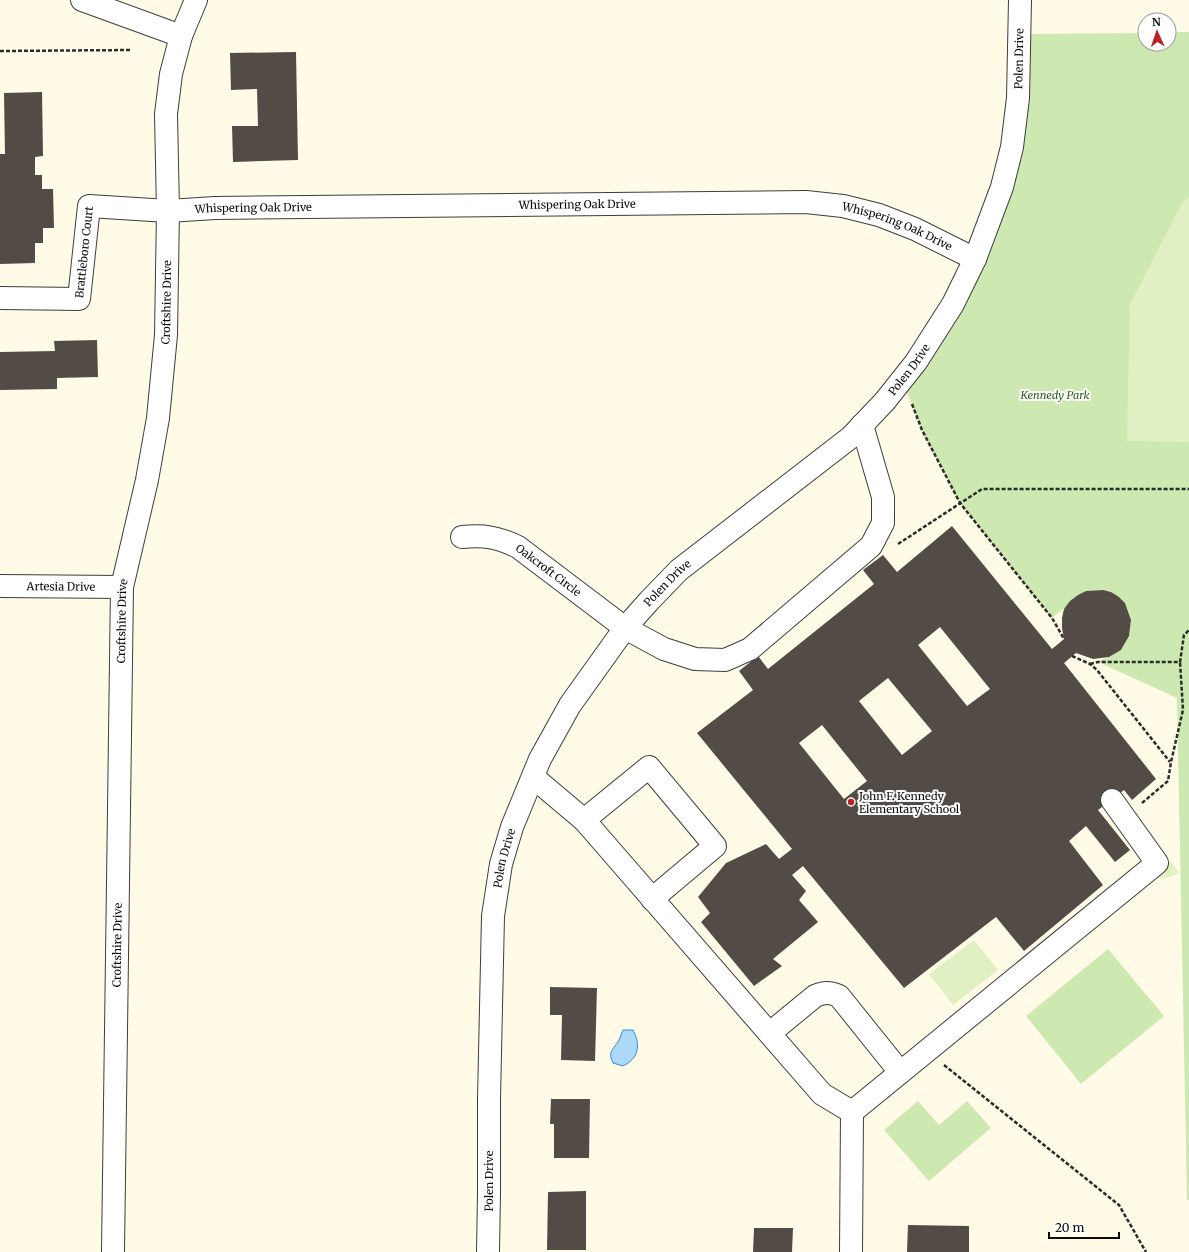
<svg xmlns="http://www.w3.org/2000/svg" width="1189" height="1252" font-family="Merriweather,serif">
<style>
.green{fill:#cde9b1}
.pitch{fill:#e0f0c3}
.water{fill:#abd9f7;stroke:#318dcf}
.building{fill:#534b46;fill-rule:evenodd}
.lines{fill:none;stroke-linecap:round;stroke-linejoin:round}
.minor-casing{stroke:#3d3d3d;stroke-width:24}
.path{stroke:#2c2c2c;stroke-width:2.5;stroke-dasharray:4 2;stroke-linecap:butt}
.minor{stroke:#fff;stroke-width:22}
.poi-dot{fill:#bb2126;stroke:#fff;stroke-width:1.5}
.labels{text-anchor:middle;stroke-width:4;stroke-linejoin:round;paint-order:stroke}
.street-label{font-size:11px;fill:#0a0a0a;stroke:#fff}
.park-label{font-size:11px;font-style:italic;fill:#28611b;stroke:#fff}
.poi-label{font-size:11px;fill:#0a0a0a;stroke:#fff;text-anchor:start}
</style>
<rect width="100%" height="100%" fill="#fffbe7"/>
<g class="green">
<path d="M1169,32h20v1168h-2l-10,-502 -79,-36 -8,2 19,-7 12,-7 8,-14 2,-16 -6,-17 -6,-6 -8,-5 -8,-2 -17,1 -34,27 -92,-115 -38,-73 -20,-50 100,-193 18,-153 125,-1v11h24z"/>
<path d="M1108,949l56,67 -83,68 -55,-68z"/>
<path d="M918,1101l21,24 28,-24 24,27 -62,53 -45,-51z"/>
</g>
<g class="pitch">
<path d="M1189,197v245l-62,-1 3,-137 53,-103z"/>
<path d="M1152,839l27,33c-8,7 -20,8 -30,2 -3,-2 -6,-7 -8,-10v-14z"/>
<path d="M974,940l24,30 -45,35 -24,-31z"/>
</g>
<path class="water" d="M623,1030h10c8,15 6,28 -10,36l-10,-3c-6,-13 1,-13 6,-23 2,-4 2,-6 4,-10z"/>
<g class="building">
<path d="M296,52l2,108 -65,2 -1,-36h26l-1,-37 -26,1 -1,-37z"/>
<path d="M42,92l1,64 -8,1v18h7v14h11l1,39h-11v15h-8v20l-35,1v-110h5l-1,-61z"/>
<path d="M97,340l1,37 -41,1v11l-57,1v-38l55,-1 -1,-10z"/>
<path d="M952,526l100,123 12,-10 -2,-11v-10l2,-9 6,-8 8,-6 8,-4 17,-1 8,2 8,5 6,6 6,17 -2,16 -8,14 -12,7 -16,2 -17,-6 -12,10 92,116 -24,21 -8,-10 -26,20 32,40 -15,12 -29,-36 -17,15 34,44 -79,66 -28,-34 -92,71 -101,-122 -11,9 14,16 -7,9 19,22 -45,37 9,7 -28,20 -53,-64 9,-9 -12,-16 28,-34 40,-19 13,15 13,-10 -95,-116 56,-43 -14,-19 19,-15 10,13 106,-85 -11,-14 20,-15 14,17zM940,627l50,62 -23,17 -49,-61zM888,678l44,53 -30,24 -43,-54zM822,725l45,56 -23,18 -45,-56z"/>
<path d="M550,987l47,1 -2,73 -34,-1 1,-45h-12z"/>
<path d="M551,1099h39l-1,59h-35v-34h-4z"/>
<path d="M586,1191v59h-39l1,-58z"/>
<path d="M908,1225l61,1v26h-62z"/>
<path d="M754,1228h39l-1,24h-39z"/>
</g>
<g class="lines">
<g class="minor-casing">
<g id="minor">
<path d="M82,0l99,36"/>
<path id="s1" d="M0,298l79,1 10,-93 79,5 47,-3 591,-6 37,4 36,9 36,14 60,30"/>
<path id="s2" d="M462,537c23,-2 35,0 56,10l107,81 39,21 31,10 30,1 25,-11 121,-103 12,-23v-26l-21,-72"/>
<path id="s3" d="M0,586l122,1"/>
<path d="M533,777l51,43 238,274 30,18"/>
<path d="M584,820l65,-53 66,79 -63,53"/>
<path d="M770,1033l45,-37c9,-4 15,-4 24,0l61,76"/>
<path d="M852,1112l305,-249 -45,-63"/>
<path id="s4" d="M113,1252l9,-665 25,-107 11,-62 8,-83 2,-124 -2,-97 5,-40 10,-38 15,-36"/>
<path id="s5" d="M488,1252l1,-59v-94l4,-183 8,-52 11,-37 28,-68 30,-54 55,-77 24,-27 30,-31 172,-133 34,-36 31,-39 37,-58 22,-45 27,-72 10,-40 6,-49 2,-98"/>
<path d="M851,1252l1,-140"/>
</g>
</g>
<g class="path">
<path d="M0,51l131,-1"/>
<path d="M912,404l10,26 38,73 92,115 12,21"/>
<path d="M898,544l84,-55h207"/>
<path d="M1072,656l18,8 7,6 73,92"/>
<path d="M1090,664l8,-2h82l4,-27 5,-5"/>
<path d="M1142,803l26,-22 3,-19 12,-52 -3,-48"/>
<path d="M944,1065l175,140 27,47"/>
</g>
<use href="#minor" class="minor"/>
</g>
<circle class="poi-dot" cx="851" cy="802" r="4"/>
<g class="labels">
<g class="street-label">
<text dy="4" stroke="none"><textPath href="#s5" startOffset="1379">Polen Drive</textPath></text>
<text dy="4" stroke="none"><textPath href="#s1" startOffset="661">Whispering Oak Drive</textPath></text>
<text dy="4" stroke="none"><textPath href="#s1" startOffset="337">Whispering Oak Drive</textPath></text>
<text dy="4" stroke="none"><textPath href="#s1" startOffset="985">Whispering Oak Drive</textPath></text>
<text dy="4" stroke="none"><textPath href="#s1" startOffset="126">Brattleboro Court</textPath></text>
<text dy="4" stroke="none"><textPath href="#s4" startOffset="954">Croftshire Drive</textPath></text>
<text dy="4" stroke="none"><textPath href="#s5" startOffset="1043">Polen Drive</textPath></text>
<text dy="4" stroke="none"><textPath href="#s2" startOffset="96">Oakcroft Circle</textPath></text>
<text dy="4" stroke="none"><textPath href="#s5" startOffset="719">Polen Drive</textPath></text>
<text dy="4" stroke="none"><textPath href="#s3" startOffset="61">Artesia Drive</textPath></text>
<text dy="4" stroke="none"><textPath href="#s4" startOffset="631">Croftshire Drive</textPath></text>
<text dy="4" stroke="none"><textPath href="#s5" startOffset="395">Polen Drive</textPath></text>
<text dy="4" stroke="none"><textPath href="#s4" startOffset="307">Croftshire Drive</textPath></text>
<text dy="4" stroke="none"><textPath href="#s5" startOffset="71">Polen Drive</textPath></text>
</g>
<g class="park-label">
<text x="1055" y="399">Kennedy Park</text>
</g>
<g class="poi-label">
<text x="859" y="800">John F. Kennedy<tspan x="859" dy="13">Elementary School</tspan></text>
</g>
</g>
<g transform="translate(1157 32) rotate(357)"><circle r="19" fill="#ffffff" stroke="#9d9d9d"/>
<path d="M0-3L7 15L0 10L-7 15Z" fill="#bb2126"/>
<text y="-6" font-size="11" font-weight="bold" text-anchor="middle" fill="#0a0a0a">N</text>
</g>
<path d="M1049 1232v6h70v-6" fill="none" stroke="#0a0a0a" stroke-width="2"/>
<text x="1055" y="1232" font-size="12" fill="#0a0a0a" stroke="#ffffff" stroke-width="3" paint-order="stroke">20 m</text>
</svg>
